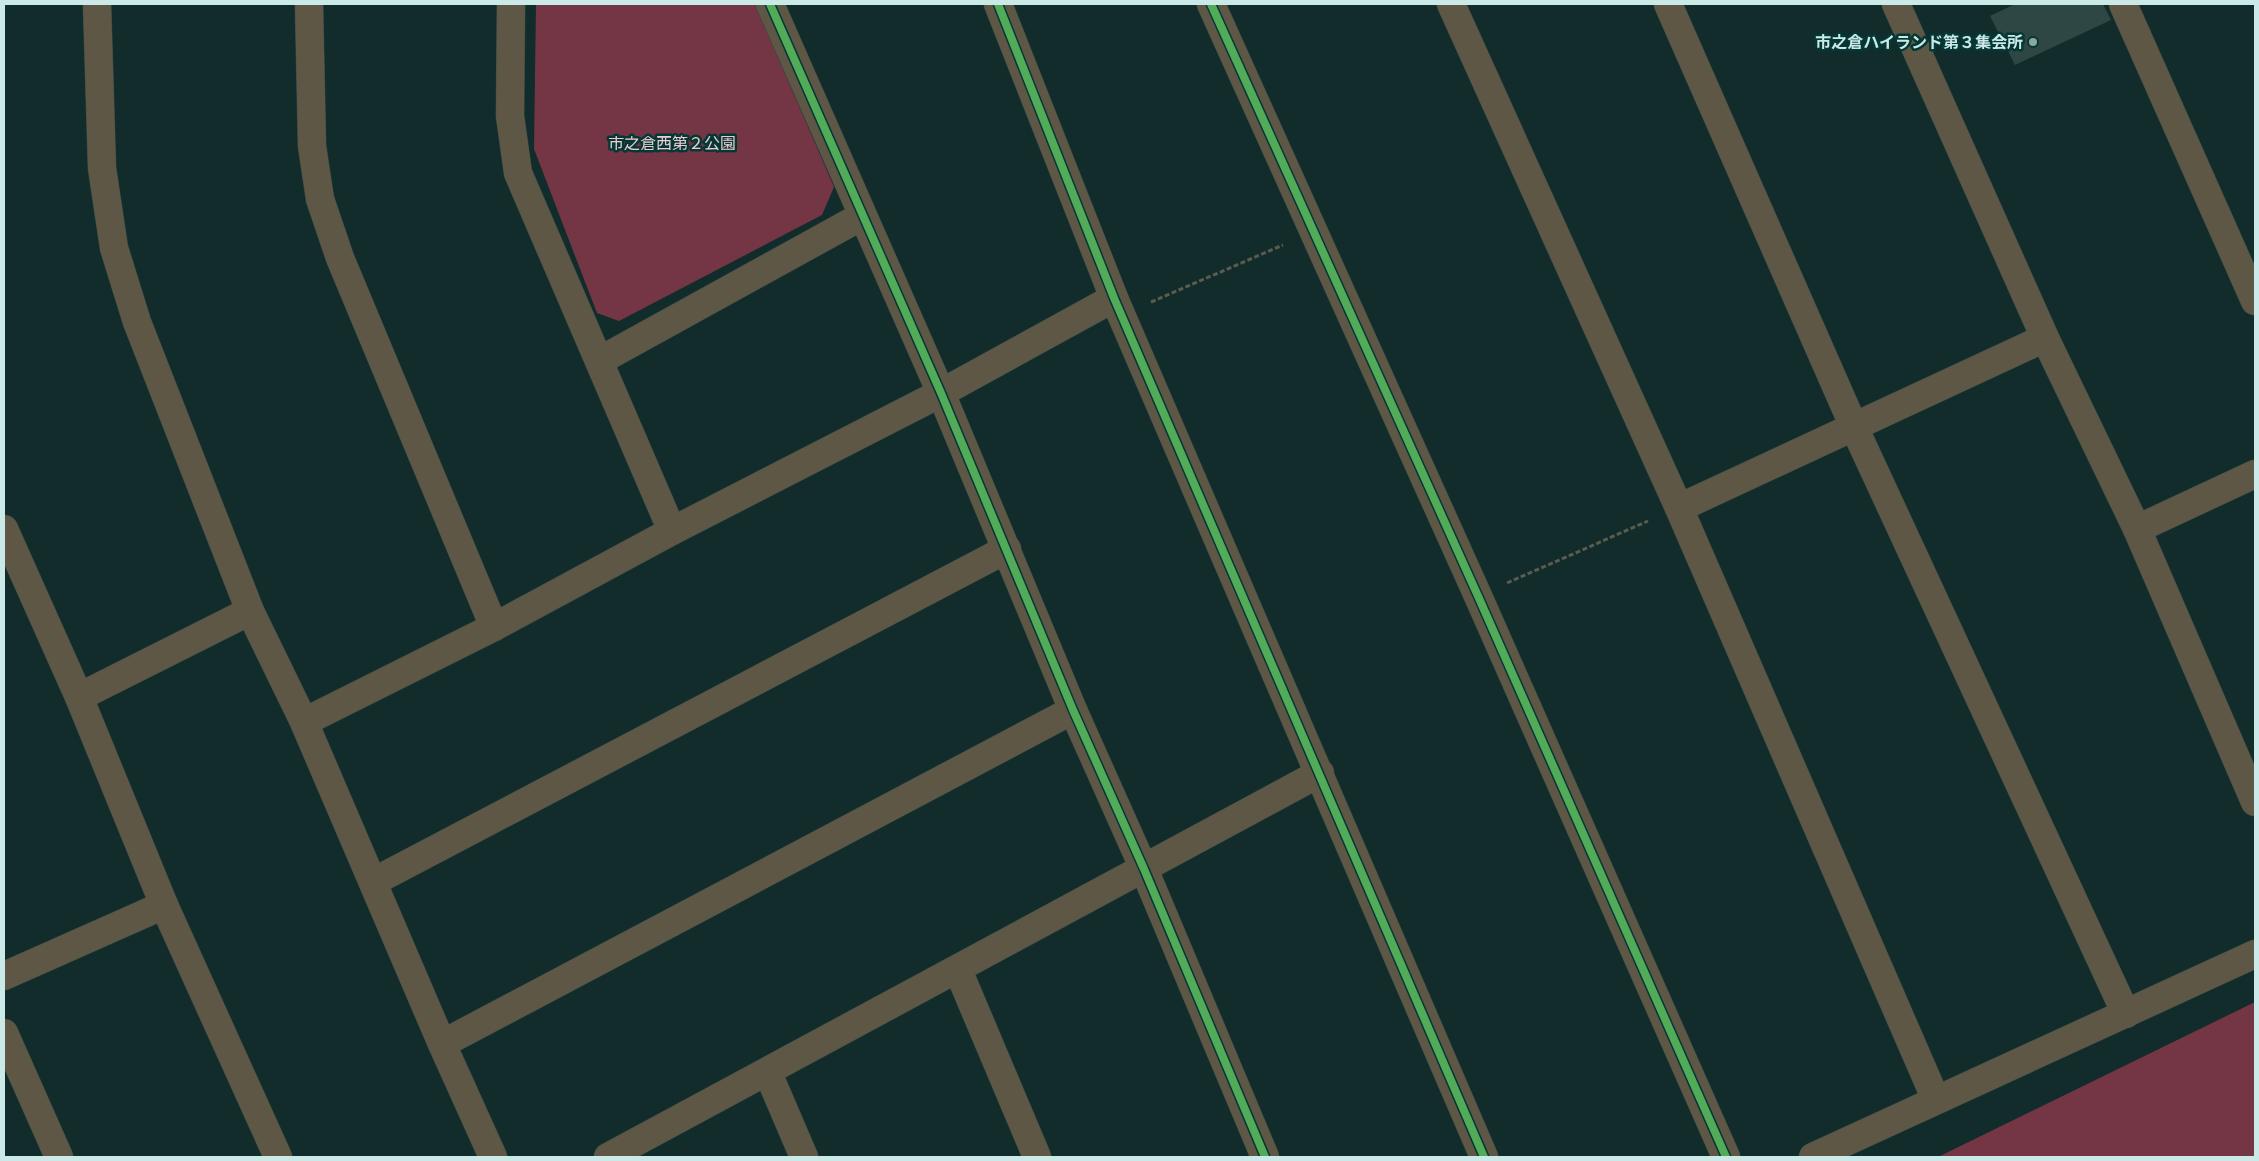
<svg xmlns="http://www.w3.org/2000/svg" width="2259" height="1161" font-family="'PT Sans','Noto Sans JP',sans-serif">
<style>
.green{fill:#743645}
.building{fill:#2e4644}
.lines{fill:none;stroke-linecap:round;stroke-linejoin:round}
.minor-casing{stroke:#314846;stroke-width:29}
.path{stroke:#5b5c50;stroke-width:3;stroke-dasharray:5 2.5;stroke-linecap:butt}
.minor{stroke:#5e5745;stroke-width:28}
.cycleway-casing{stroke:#053835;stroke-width:11}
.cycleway{stroke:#51ab58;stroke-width:8}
.poi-dot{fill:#8aa7a4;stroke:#053835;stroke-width:2}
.labels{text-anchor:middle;stroke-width:5;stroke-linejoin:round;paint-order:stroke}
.poi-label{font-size:16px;font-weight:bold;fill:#cbe9e6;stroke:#053835;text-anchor:end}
.park-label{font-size:16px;fill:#ecccd1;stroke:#053835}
</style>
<rect width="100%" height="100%" fill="#112c2a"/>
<g class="green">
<path d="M536,4h219l79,183 -12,28 -203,106 -22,-8 -63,-164z"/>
<path d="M2255,1002v155h-317z"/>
</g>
<path class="building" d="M2015,4h88l8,16 -96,45 -25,-49z"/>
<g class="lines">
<g class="minor-casing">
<g id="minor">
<path d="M97,4l5,164 12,80 23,74 113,289 54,111 138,322 51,113"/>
<path d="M309,4l3,142 8,53 20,59 154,369"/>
<path d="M511,4l-1,112 8,57 154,358"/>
<path d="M770,4l171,389 132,317 71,159 121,288"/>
<path d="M998,4l116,294 370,859"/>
<path d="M1211,4l267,592 248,561"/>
<path d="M1451,4l228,504 257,592"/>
<path d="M1668,4l186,423 272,587"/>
<path d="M1896,4l149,334 92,191 118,273"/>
<path d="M2123,4l132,297"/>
<path d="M599,361l263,-145"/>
<path d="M1679,508l366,-170"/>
<path d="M4,529l75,168 85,208 114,252"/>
<path d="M2137,529l118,-55"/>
<path d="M79,697l171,-86"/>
<path d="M304,722l190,-95 178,-96 269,-138 173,-95"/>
<path d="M373,882l634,-333"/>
<path d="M958,970l79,187"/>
<path d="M4,976l160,-71"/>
<path d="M4,1033l55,124"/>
<path d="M442,1044l631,-334"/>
<path d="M768,1073l36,84"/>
<path d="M608,1157l712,-384"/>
<path d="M1813,1157l442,-203"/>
</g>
</g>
<g class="path">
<path d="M1151,302l132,-57"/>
<path d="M1507,583l141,-62"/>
</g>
<use href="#minor" class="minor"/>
<g class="cycleway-casing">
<g id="cycleway">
<path d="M770,4l171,389 132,317 71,159 121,288"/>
<path d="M998,4l116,294 370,859"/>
<path d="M1211,4l267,592 248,561"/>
</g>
</g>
<use href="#cycleway" class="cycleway"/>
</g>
<circle class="poi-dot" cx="2033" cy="42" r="5"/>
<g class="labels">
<g class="poi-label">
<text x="2023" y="48">市之倉ハイランド第３集会所</text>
</g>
<g class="park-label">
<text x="672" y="149">市之倉西第２公園</text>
</g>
</g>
<rect width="2259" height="1161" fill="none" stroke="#cbe9e6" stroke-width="10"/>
</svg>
